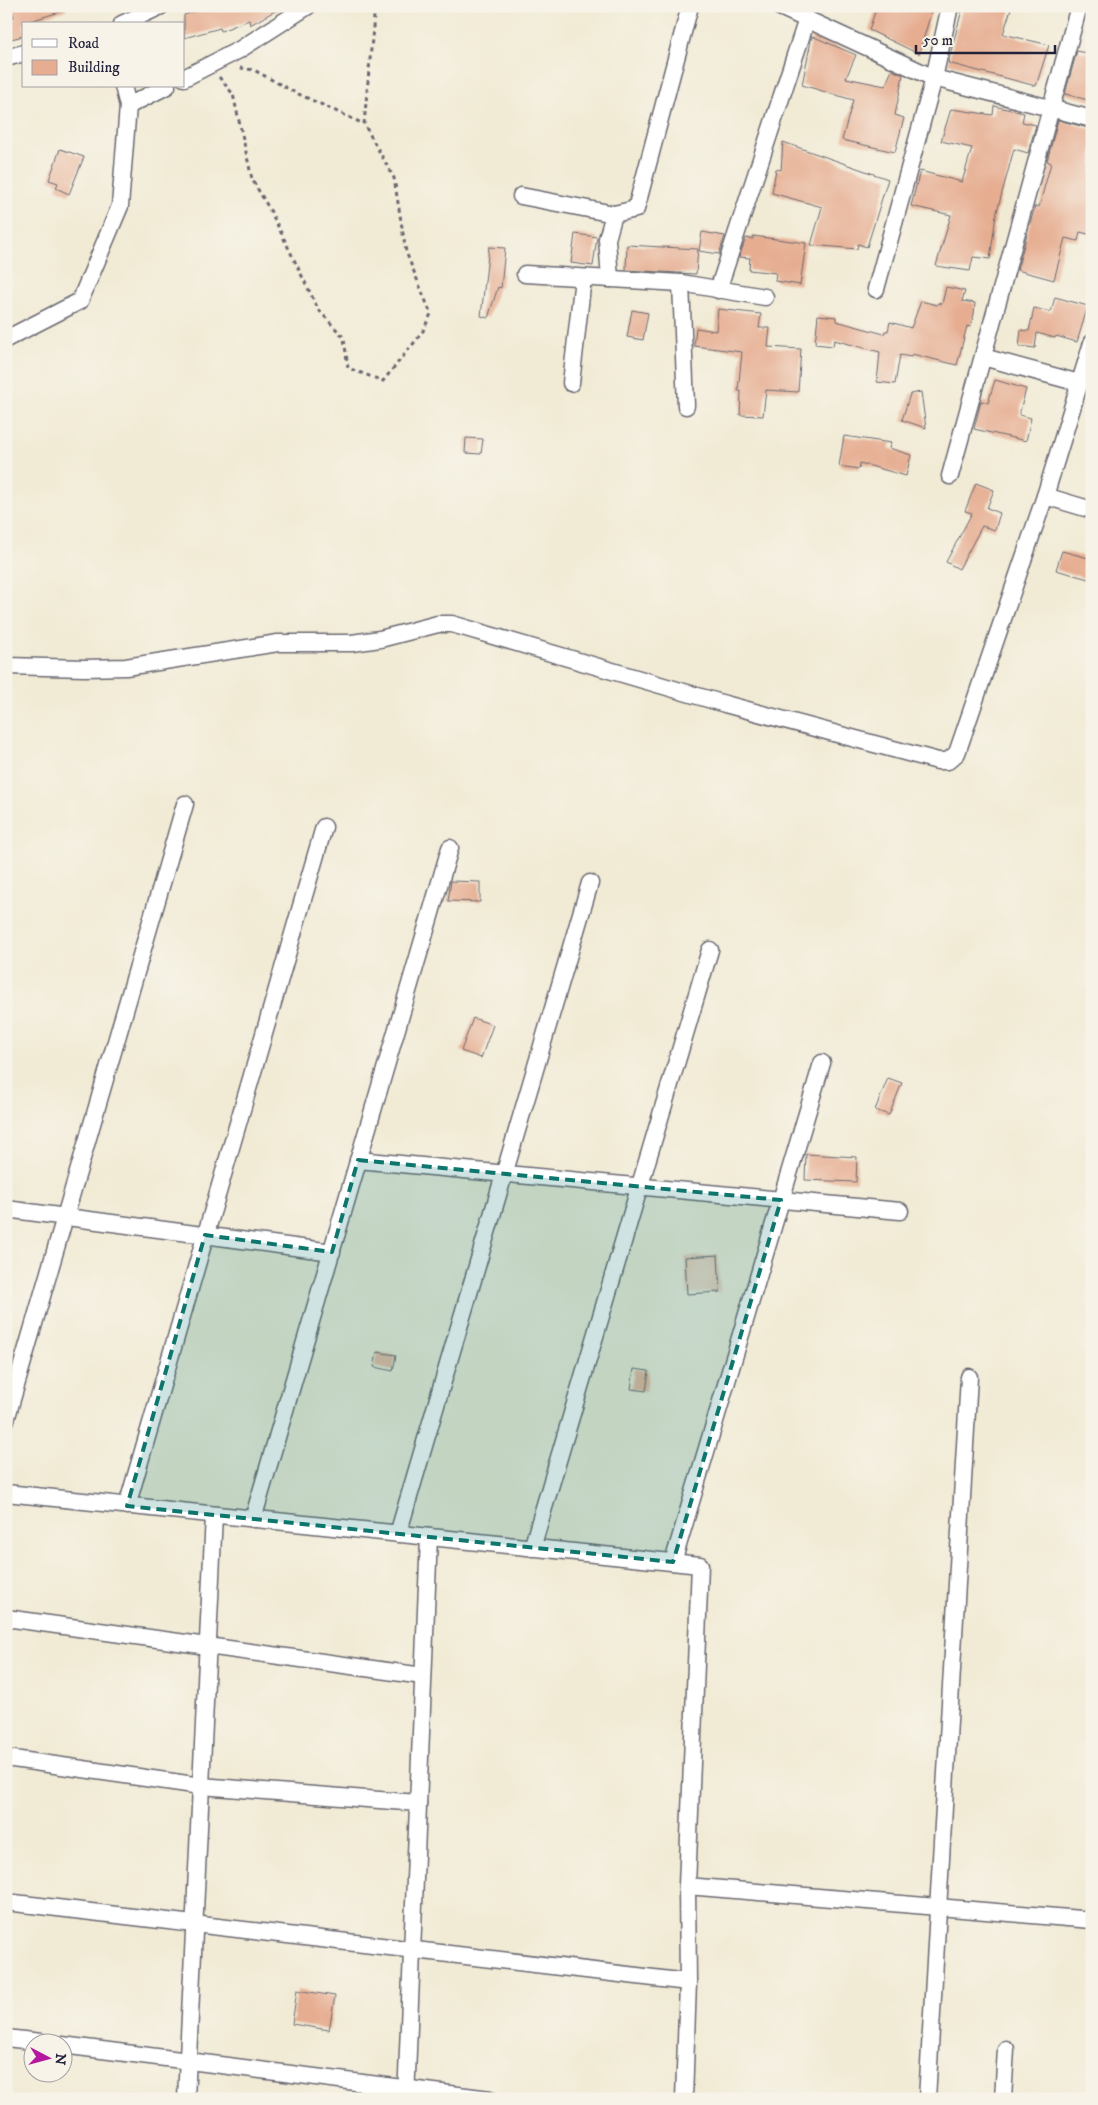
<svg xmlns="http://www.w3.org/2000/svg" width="1098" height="2105" font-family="'IM FELL DW Pica',serif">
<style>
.building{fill:#e6ad91}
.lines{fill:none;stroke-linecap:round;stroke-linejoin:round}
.street-casing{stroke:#6a6871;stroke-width:19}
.path{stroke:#6a6871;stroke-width:3;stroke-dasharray:4 4;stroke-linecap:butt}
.street{stroke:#fff;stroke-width:16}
.marked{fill:#0f766e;fill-opacity:0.2;stroke:#0f766e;stroke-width:4;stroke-dasharray:10 6;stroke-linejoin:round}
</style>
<rect width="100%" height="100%" fill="#f7f3e8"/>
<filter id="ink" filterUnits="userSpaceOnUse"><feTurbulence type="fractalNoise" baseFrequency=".02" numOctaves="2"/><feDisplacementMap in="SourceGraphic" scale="10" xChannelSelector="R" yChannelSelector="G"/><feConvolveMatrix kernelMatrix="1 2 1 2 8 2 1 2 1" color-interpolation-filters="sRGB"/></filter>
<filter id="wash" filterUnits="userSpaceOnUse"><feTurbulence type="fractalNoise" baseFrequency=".0096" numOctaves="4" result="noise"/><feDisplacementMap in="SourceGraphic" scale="20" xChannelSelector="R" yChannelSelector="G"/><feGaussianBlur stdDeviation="1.12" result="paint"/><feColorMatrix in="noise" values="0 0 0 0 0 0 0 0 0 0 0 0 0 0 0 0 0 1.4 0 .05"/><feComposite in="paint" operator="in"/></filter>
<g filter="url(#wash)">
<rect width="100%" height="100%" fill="#f1ebd5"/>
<g id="blocks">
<g class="building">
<path d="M10,6h56v4l-42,13v13l-18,4v-21l8,-2z"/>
<path d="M210,6h72v1l-32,18 -1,-5 -28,11 -1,-3 -36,10v-23z"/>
<path d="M877,6h56l-14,48 -50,-24z"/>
<path d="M963,6h49l-9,28 46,11 -13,41 -88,-23z"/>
<path d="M812,36l44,19 -10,23 39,8 7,-16 11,5 -8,40 9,3 -9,34 -53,-12 11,-40 -51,-15z"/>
<path d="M1077,51l15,3v47l-27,-7z"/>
<path d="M994,106l30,7 -2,9 14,3 -8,28 -14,-4 -18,66 -6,44 -17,-2 -3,14 -34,-5 15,-51 -40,-9 9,-35 42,11 10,-34 -31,-7 10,-32 42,6z"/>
<path d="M1058,120l34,9v106l-12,-3 -2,9 -13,-3 -11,42 -37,-10 18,-64 4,1 12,-44 -4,-2z"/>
<path d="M783,142l105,37 -21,68 -9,-3 -1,5 -46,-4 11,-38 -50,-14 4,-24 5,1z"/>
<path d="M60,149l24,8 -15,37 -13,-6 2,-5 -9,-3z"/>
<path d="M702,232l23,4 -6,18 -20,-3z"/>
<path d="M575,234l22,3 -4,29 -22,-3z"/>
<path d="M753,236l53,7 -6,42 -25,-4 1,-8 -27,-3 1,-12 -11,-1 7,-19 7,1z"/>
<path d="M627,245l71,4 -2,25 -70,-4z"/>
<path d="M489,247l16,1 -4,40 -3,-1 -10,31 -7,-2z"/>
<path d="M946,287l19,4 -3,10 13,2 -1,11 -4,13 -3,-1 -10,39 -45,-11 -1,3 -11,-2 -5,29 -18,-2 3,-30 -46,-12 -1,6 -18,-2 3,-29 18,2v4l48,13 1,-3h3l2,-9 21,6 10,-27 16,4 1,-2 4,1z"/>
<path d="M1055,297l33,9 -11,36 -21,-6 -1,2 -18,-5 -2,15 -16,-2 2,-16 8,1 5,-23 17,4z"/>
<path d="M718,309l43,5 -2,14h11l-2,19 33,2 -3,43 -32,-2 -3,26 -23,-1 1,-24h-3l4,-39 -48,-6 2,-18 20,3z"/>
<path d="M632,310l16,3 -5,27 -16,-3z"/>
<path d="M995,380l31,9 -7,26 12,3 -5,23 -52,-12 7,-28 7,2z"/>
<path d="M921,392l5,36 -24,-8 8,-26z"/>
<path d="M844,436l47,7 -2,5 22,7 -5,21 -46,-13 -1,6 -20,-3z"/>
<path d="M466,438l17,1 -2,15 -16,-1z"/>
<path d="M976,483l18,7 -7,18 13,5 -5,17 -13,-4 -23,43 -13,-7 26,-49 -7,-2z"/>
<path d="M1062,551l30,8v21l-36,-10z"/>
<path d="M451,881l29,1v20l-32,-1z"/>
<path d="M473,1018l20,7 -12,33 -20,-7z"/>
<path d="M888,1078l14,5 -13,32 -14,-5z"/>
<path d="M806,1154l51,3 -1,25 -51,-2z"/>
<path d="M718,1255l2,37 -33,2 -2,-37z"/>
<path d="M377,1352l19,3 -3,16 -19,-4z"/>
<path d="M634,1369l15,2 -3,20 -15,-2z"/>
<path d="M297,1990l38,6 -6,34 -37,-6z"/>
</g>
</g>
</g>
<g filter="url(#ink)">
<use href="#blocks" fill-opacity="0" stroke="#6a6871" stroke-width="1"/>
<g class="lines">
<g class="street-casing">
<g id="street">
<path d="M778,6l156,72 158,41"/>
<path d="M122,24l39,-18"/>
<path d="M6,58l18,-5"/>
<path d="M184,78l55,-28 69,-44"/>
<path d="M123,86l5,20"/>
<path d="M521,196l93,18"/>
<path d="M525,274l156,9 84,14"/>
<path d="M610,279l-3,-40 7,-25 22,-5 54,-203"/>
<path d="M681,283l5,123"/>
<path d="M876,289l58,-211 16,-72"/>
<path d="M718,290l89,-271"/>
<path d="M6,339l74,-38 40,-95 8,-100 39,-20"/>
<path d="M983,357l96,26"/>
<path d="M571,383l12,-105"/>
<path d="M950,476l129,-470"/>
<path d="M1045,496l47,14"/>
<path d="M6,666l79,2 41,-1 152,-24h74l28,-4 58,-15h14l273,80 213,57h10l9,-8 88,-257 47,-153"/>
<path d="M358,1160l542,51"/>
<path d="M6,1209l326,43"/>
<path d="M6,1420l179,-616"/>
<path d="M6,1493l694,72 -13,321 1,96 -4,117"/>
<path d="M127,1506l197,-679"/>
<path d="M253,1519l197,-671"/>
<path d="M398,1534l192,-651"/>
<path d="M532,1548l178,-598"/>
<path d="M673,1562l149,-499"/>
<path d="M6,1618l417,58"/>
<path d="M6,1758l195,28 217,17"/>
<path d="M687,1886l405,34"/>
<path d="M6,1902l682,80"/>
<path d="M6,2038l35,4"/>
<path d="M62,2045l428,54"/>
<path d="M186,2099l28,-584"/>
<path d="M406,2099l23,-562"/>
<path d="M927,2099l42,-722"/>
<path d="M1003,2099l3,-50"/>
</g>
</g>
<g class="path">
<path d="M240,68l14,2 40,22 70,32"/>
<path d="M219,77l14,17 19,85 19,33 47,97 26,29 4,30 35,13 39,-48 9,-19 -25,-62 -12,-74 -30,-54 11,-118"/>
</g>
<use href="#street" class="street"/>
</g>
</g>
<path class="marked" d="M358,1160l423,40 -108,362 -546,-56 78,-271 127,17z"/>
<rect width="1098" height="2105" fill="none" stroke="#f7f3e8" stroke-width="25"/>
<rect x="22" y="22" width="162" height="65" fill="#f7f3e8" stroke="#a29fa3"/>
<rect x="32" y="39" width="25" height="8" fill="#ffffff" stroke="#a29fa3"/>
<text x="68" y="48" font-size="15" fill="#22223b">Road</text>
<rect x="32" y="60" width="25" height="15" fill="#e6ad91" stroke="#a29fa3"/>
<text x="68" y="72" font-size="15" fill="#22223b">Building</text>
<g transform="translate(48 2058) rotate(96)"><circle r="24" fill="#f7f3e8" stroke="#a29fa3"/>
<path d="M0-4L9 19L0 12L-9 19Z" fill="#b5179e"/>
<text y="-8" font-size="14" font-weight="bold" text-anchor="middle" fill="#22223b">N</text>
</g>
<path d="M916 45v8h139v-8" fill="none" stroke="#22223b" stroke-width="2.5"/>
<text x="923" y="45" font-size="15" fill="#22223b" stroke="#f7f3e8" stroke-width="4" paint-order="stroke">50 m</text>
</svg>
